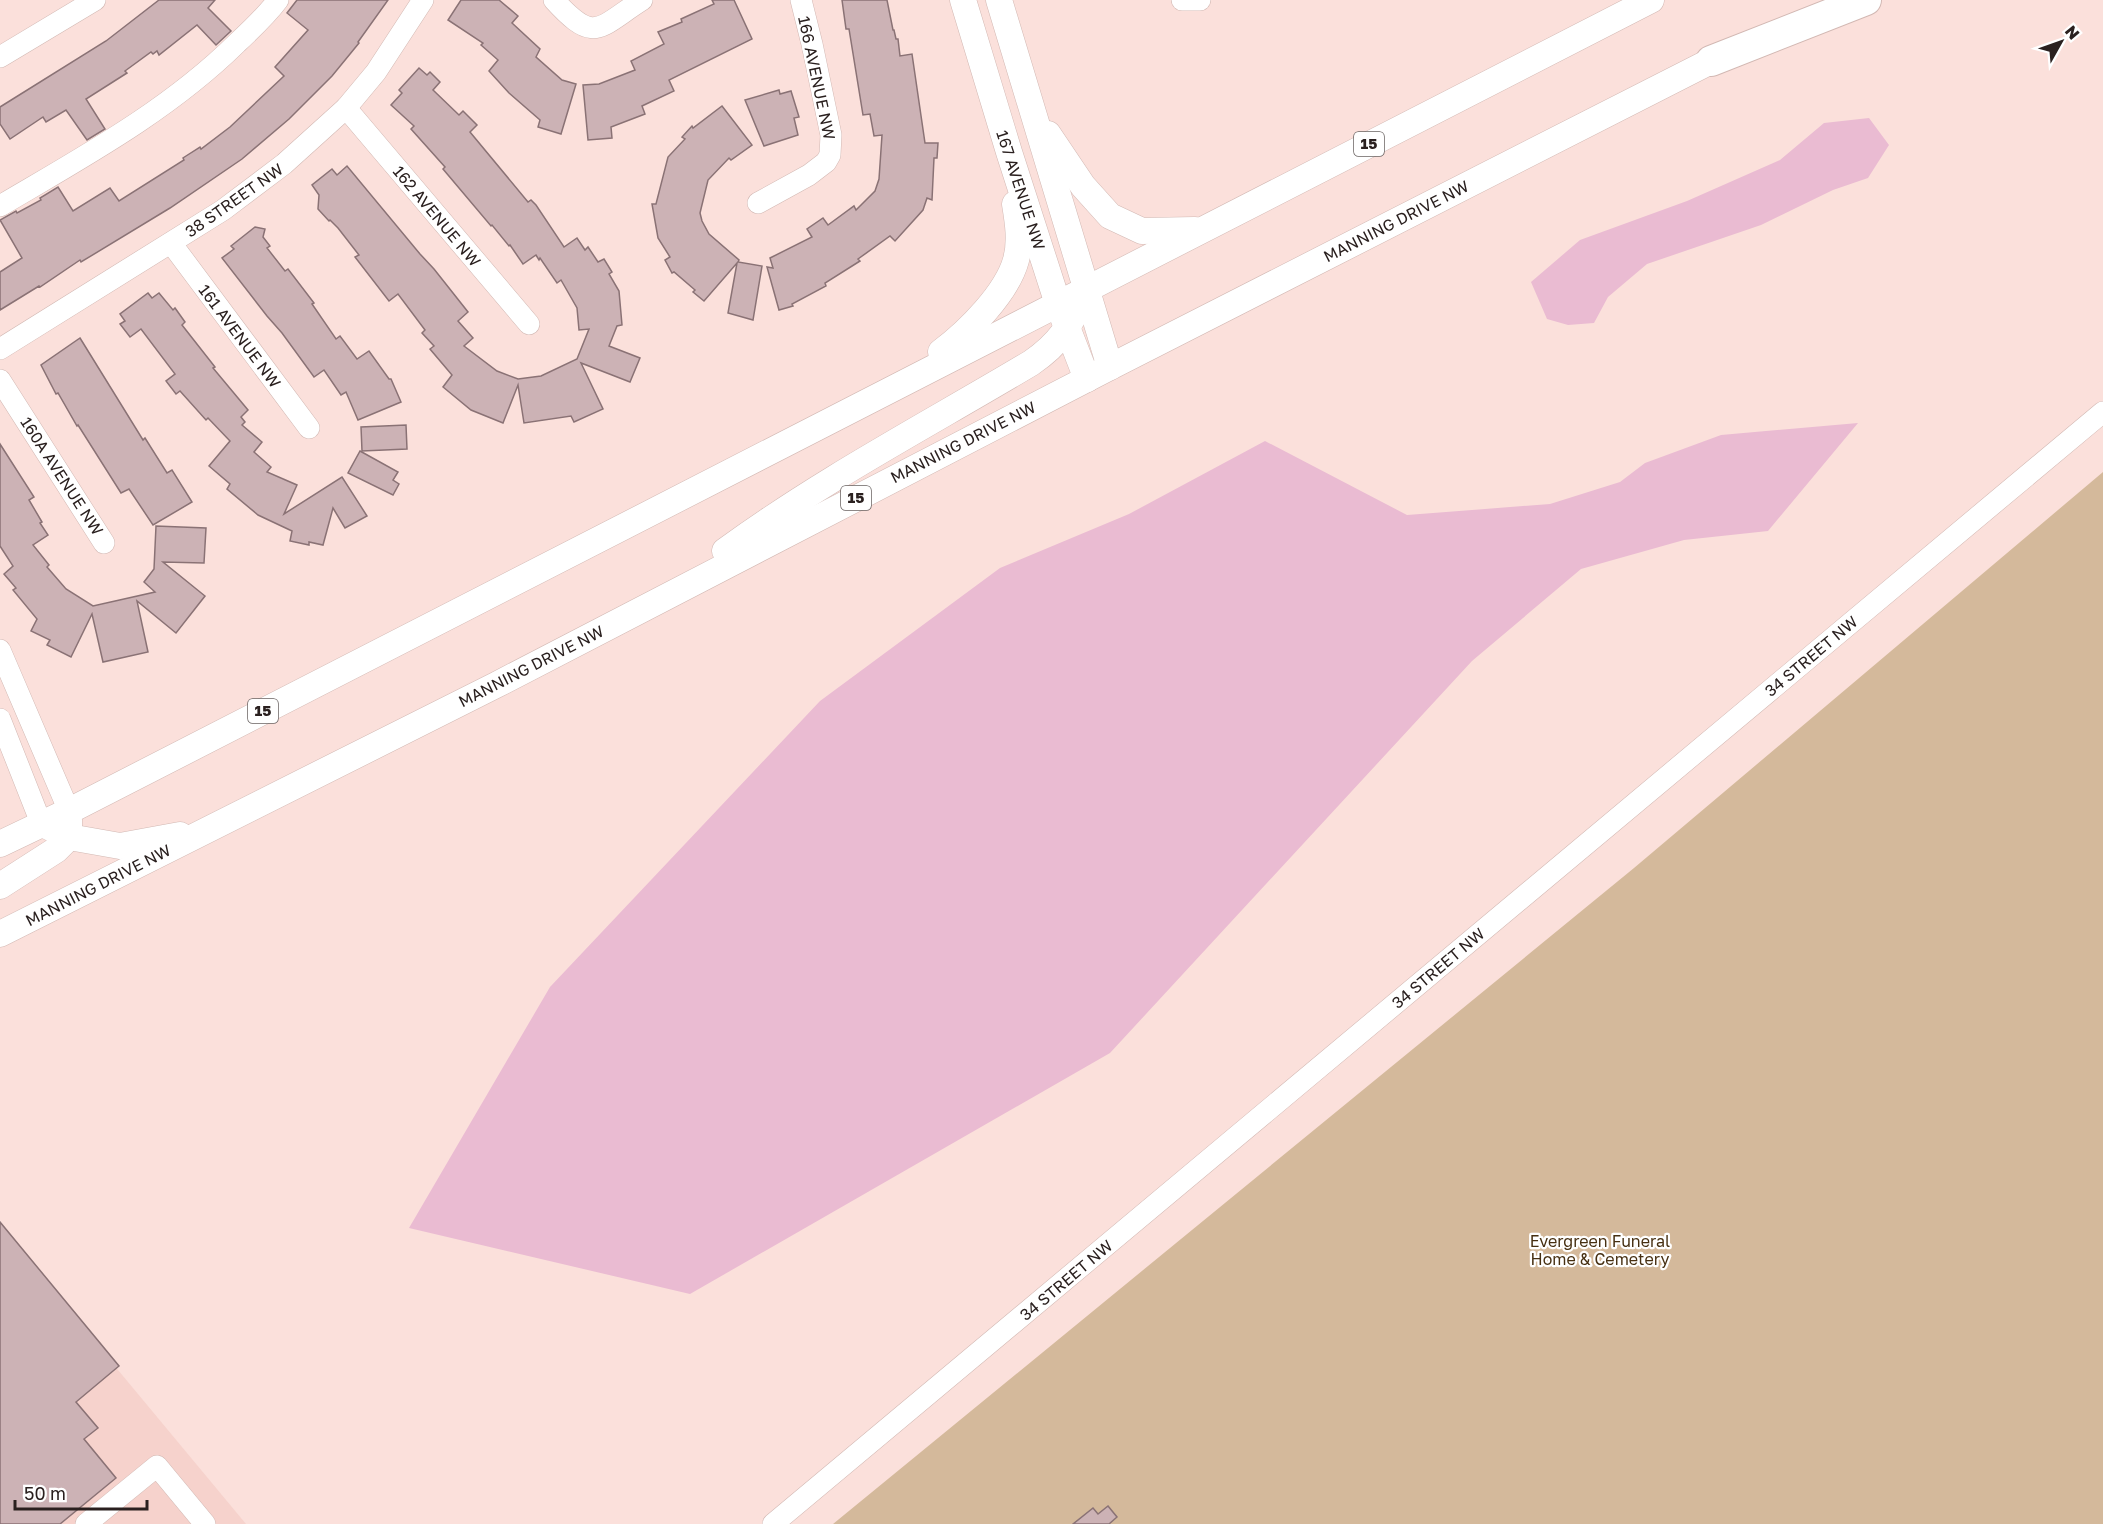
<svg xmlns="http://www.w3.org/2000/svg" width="2103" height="1524" font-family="'Golos Text',sans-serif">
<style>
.built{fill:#f6d2cc}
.green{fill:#d4b99b}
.water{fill:#eabbd2}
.building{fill:#ccb2b5;stroke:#8a7275;stroke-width:1.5}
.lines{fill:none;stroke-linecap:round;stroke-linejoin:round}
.minor-casing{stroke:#d2b8b3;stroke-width:22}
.major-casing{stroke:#d2b8b3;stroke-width:27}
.highway-casing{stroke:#d2b8b3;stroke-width:32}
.minor{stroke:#fff;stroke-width:21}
.major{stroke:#fff;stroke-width:26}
.highway{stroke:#fff;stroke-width:30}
.labels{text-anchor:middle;stroke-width:4.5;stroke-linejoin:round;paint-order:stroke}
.shield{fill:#fff;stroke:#6a6362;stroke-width:1.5}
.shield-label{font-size:15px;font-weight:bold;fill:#2a201f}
.street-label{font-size:16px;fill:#2a201f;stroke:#fff}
.park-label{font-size:16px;fill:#462f11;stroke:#fff}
</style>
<rect width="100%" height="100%" fill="#fbe0db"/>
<path class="built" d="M0,1228l246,296h-246z"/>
<path class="green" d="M2103,472v1052h-1270l801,-656z"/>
<g class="water">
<path d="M1869,118l20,27 -21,33 -35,12 -72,35 -114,39 -39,33 -14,26 -26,2 -21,-6 -16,-37 49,-42 107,-39 93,-41 44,-37z"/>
<path d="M1858,423l-90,108 -84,9 -103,29 -109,92 -362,392 -420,241 -281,-66 141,-241 270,-286 180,-133 129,-54 136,-73 142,74 143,-11 70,-22 25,-19 76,-28z"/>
</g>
<g class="building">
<path d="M159,0h56l-7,8 23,23 -15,14 -19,-20 -38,30 -2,-4 -4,3 -2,-2 -26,19 2,2 -41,26 19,30 -18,11 -21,-30 -20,12 -3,-5 -33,22 -10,-15v-17l106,-66z"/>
<path d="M297,0h91l-30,42 1,1 -27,33 -43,43 -47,40 -72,49 -89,54 -1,-2 -40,27 -1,-1 -39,24v-38l22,-14 -22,-38 16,-9 1,2 24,-13 -1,-2 18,-11 15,24 37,-23 9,13 65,-41 -1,-2 3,-2 14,-9 1,2 29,-22 54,-51 -9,-9 33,-37 -21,-17z"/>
<path d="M461,0h38l19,16 -6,7 28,26 -4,8 26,23 14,4 -15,50 -23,-7 2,-7 -31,-27 -20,-22 9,-11 -17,-15 2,-2 -35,-23z"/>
<path d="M712,0h22l18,39 -83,41 5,11 -32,15 3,8 -34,13 1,11 -24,2 -5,-55 16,-1 36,-14 -4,-9 33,-17 -6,-12 24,-10 -1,-3 33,-15z"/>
<path d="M842,0h45l6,30h1l2,9h2l2,17 12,-2 13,89h13l-1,15h-3l-2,42 -5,-2 -4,12 -28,31 -5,-5 -32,23 2,2 -35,22 1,3 -34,18 1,2 -14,4 -12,-43 6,1 -3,-10 42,-21 -5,-8 16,-11 5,7 26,-19 2,4 19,-19 4,-12 3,-44 -8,1 -4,-22 -7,1 -14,-86h-3z"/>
<path d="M419,68l8,7 3,-3 10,10 -7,8 26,25 4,-4 14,14 -7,7 58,70 3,-2 5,5 28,42 13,-9 8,12 3,-3 10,15 6,-3 8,13 -3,2 10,17 3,34 -5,1 -8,20 31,12 -10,24 -49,-19 22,46 -29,13 -3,-6 -47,7 -6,-38 -15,38 -32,-13 -28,-23 9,-12 -22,-26 4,-3 -12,-13 3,-3 -27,-36 -9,7 -34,-44 4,-2 -21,-27 -8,-8 -1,1 -11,-12 1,-14 -7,-10 20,-16 5,6 10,-9 73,88 14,15 34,43 -10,9 15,17 -9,8 33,25 21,8 23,-3 36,-17 12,-30 -10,1 -2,-22 -16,-28 -4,3 -17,-25 -1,2 -3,-5 -13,9 -13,-19 -1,1 -17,-21 -1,1 -48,-57 2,-2 -34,-38 3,-3 -23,-21 11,-12 -3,-3z"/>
<path d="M779,90l1,4 11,-3 8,26 -5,1 4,17 -34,11 -19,-46z"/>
<path d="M722,106l30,39 -21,15 -2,-2 -21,22 -8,33 2,8 7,13 30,26 -1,2 24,4 -9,54 -25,-7 9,-50 -33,38 -11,-9 2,-2 -21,-18 -2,1 -7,-13 5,-3 -12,-19 -6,-34h4l12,-47 17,-18 -3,-2 10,-11 1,2z"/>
<path d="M255,227l10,2 -2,8 7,9 -3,2 18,23 3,-2 26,34 -2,1 24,35 4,-3 17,23 12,-8 20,28h2l10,23 -43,18 -12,-28 -5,3 -17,-25 -10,7 -32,-44 -15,-17 -45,-58 12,-9 -3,-3z"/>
<path d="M148,293l4,5 7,-5 14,17 2,-2 10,14 -3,3 33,42 -2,1 35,42 -7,7 4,5 -3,3 20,17 -8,10 17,15 -4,5 30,13 -13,29 58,-37 25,39 -22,12 -12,-20 -10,37 -14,-3v3l-19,-4 2,-10 -34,-16 -31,-26 3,-5 -21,-18 21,-25 -22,-23 -2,2 -26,-29 -4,3 -10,-13 9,-7 -34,-45 -11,8 -10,-13 5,-3 -5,-7z"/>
<path d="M80,338l63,102 2,-2 22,35 5,-3 20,32 -39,23 -24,-36 -8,4 -43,-68 -1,1 -19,-33 -2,1 -15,-29z"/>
<path d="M406,425l1,24 -45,2 -1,-24z"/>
<path d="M0,444l34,53 -5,3 13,22 -2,1 8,12 -15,10 16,20 -2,2 19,22 27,17 62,-14 -11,-10 10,-13 2,-43 50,2 -2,35 -41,-1 42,34 -29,37 -39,-32 11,51 -45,10 -11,-48 -21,43 -24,-12 3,-5 -19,-9 6,-12 -24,-29 3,-2 -12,-14 9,-8 -13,-20z"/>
<path d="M360,451l38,21 -5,8 6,4 -6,11 -45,-22z"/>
<path d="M0,1222l119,144 -43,36 22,26 -14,11 32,39 -56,46h-60z"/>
<path d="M1108,1506l9,11 -8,7h-36l20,-16 5,6z"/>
</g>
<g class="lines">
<g class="minor-casing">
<g id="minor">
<path d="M554,0c41,45 44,28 88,0"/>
<path d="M1182,0h18"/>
<path d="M0,57l95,-57"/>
<path d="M346,108l183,216"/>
<path d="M758,203l51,-28 17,-13 4,-7 1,-20 -19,-91 -11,-44"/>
<path d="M0,206c83,-49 168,-95 237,-163 15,-14 29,-27 41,-43"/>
<path d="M171,243l138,185"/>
<path d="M0,349l223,-139 61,-46 62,-56 30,-36 47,-72"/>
<path d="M0,380l104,163"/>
<path d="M0,650l69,161"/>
<path d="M0,719l41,104"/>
<path d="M86,1524l71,-58 48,58"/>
<path d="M773,1524l1330,-1112"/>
</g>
</g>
<g class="major-casing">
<g id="major">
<path d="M963,0l46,152 49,152 29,75"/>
<path d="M999,0l111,367"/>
<path d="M1048,134l35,52 27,30 32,15 53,-1"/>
<path d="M941,352c27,-20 66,-59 75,-92 5,-18 2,-38 -1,-56"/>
<path d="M725,551c97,-71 204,-127 306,-188 32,-22 39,-39 56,-73"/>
<path d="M41,823l28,14 51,9 60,-11"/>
<path d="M0,844l69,-33 1582,-811"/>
<path d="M0,886l56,-36 13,-13v-17"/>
<path d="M0,934l496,-249 614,-318 601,-306"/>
</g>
</g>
<g class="highway-casing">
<path id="highway" d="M1711,61l155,-61"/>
</g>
<use href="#minor" class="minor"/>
<use href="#major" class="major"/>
<use href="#highway" class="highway"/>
</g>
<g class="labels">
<g class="shield">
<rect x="1354" y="132" width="30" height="24" rx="4.5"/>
<rect x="841" y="486" width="30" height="24" rx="4.5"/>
<rect x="248" y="699" width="30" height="24" rx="4.5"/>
</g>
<g class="shield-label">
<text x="1369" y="149">15</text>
<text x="856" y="503">15</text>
<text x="263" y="716">15</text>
</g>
<g class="street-label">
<text transform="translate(817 78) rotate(78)" y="6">166 AVENUE NW</text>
<text transform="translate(1021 190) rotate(72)" y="6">167 AVENUE NW</text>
<text transform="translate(234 200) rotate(-35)" y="6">38 STREET NW</text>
<text transform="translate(437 216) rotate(50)" y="6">162 AVENUE NW</text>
<text transform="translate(1396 221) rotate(-27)" y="6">MANNING DRIVE NW</text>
<text transform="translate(240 336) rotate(53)" y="6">161 AVENUE NW</text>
<text transform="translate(963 442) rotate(-27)" y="6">MANNING DRIVE NW</text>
<text transform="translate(62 476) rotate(57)" y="6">160A AVENUE NW</text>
<text transform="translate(1811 656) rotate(-40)" y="6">34 STREET NW</text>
<text transform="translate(531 666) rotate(-27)" y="6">MANNING DRIVE NW</text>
<text transform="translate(98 885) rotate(-27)" y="6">MANNING DRIVE NW</text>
<text transform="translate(1438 968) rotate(-40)" y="6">34 STREET NW</text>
<text transform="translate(1066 1280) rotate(-40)" y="6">34 STREET NW</text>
</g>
<g class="park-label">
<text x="1600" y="1247">Evergreen Funeral<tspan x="1600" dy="18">Home &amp; Cemetery</tspan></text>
</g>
</g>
<g transform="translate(2061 42) rotate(50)" stroke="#ffffff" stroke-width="4.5" paint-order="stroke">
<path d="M0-4.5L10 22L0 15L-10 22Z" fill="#2a201f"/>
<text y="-9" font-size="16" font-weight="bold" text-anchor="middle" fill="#2a201f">N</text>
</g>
<path d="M15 1500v9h132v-9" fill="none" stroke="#2a201f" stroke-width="3"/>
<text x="24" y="1500" font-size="18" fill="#2a201f" stroke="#ffffff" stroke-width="4.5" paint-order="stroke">50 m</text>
</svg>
